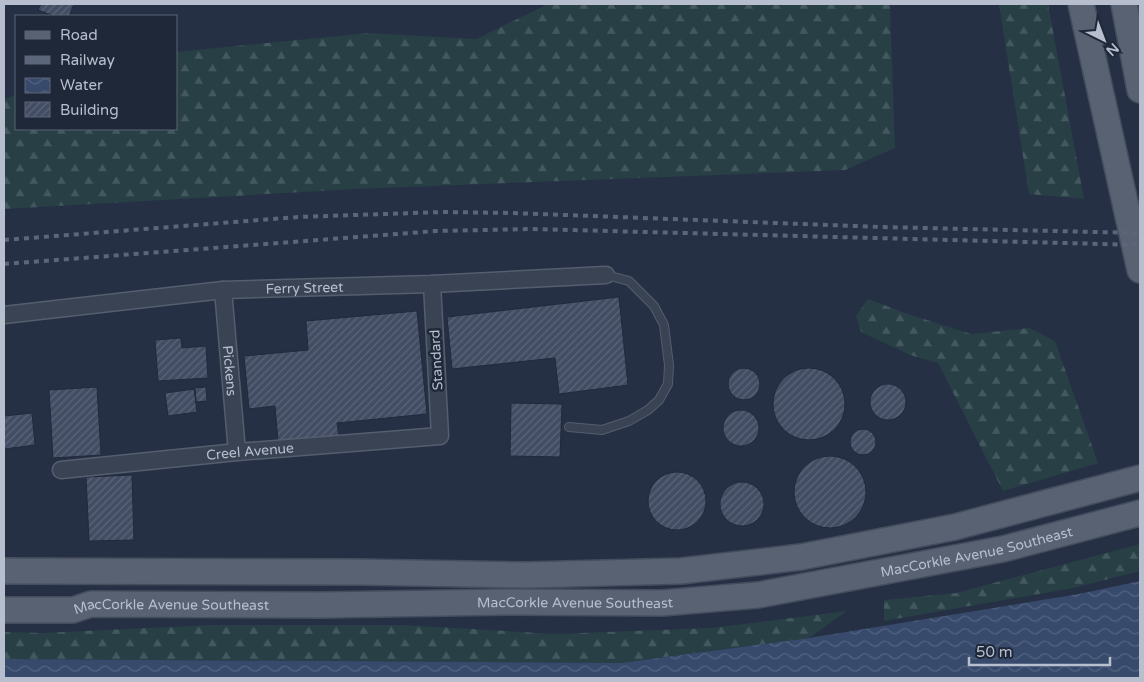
<svg xmlns="http://www.w3.org/2000/svg" width="1144" height="682" font-family="'Varela Round',sans-serif">
<style>
.forest{fill:url(#forest-firs)}
.water{fill:url(#water-waves)}
.building{fill:url(#building-hatch);stroke:#212a3b}
.lines{fill:none;stroke-linecap:round;stroke-linejoin:round}
.lane-casing{stroke:#555e6e;stroke-width:10}
.street-casing{stroke:#555e6e;stroke-width:19}
.primary-casing{stroke:#444c5d;stroke-width:28}
.lane{stroke:#3a4354;stroke-width:8}
.street{stroke:#3a4354;stroke-width:16}
.primary{stroke:#586273;stroke-width:25}
.rail{stroke:#5c667b;stroke-width:4;stroke-dasharray:5 5;stroke-linecap:butt}
.labels{text-anchor:middle;stroke-width:5;stroke-linejoin:round;paint-order:stroke}
.street-label{font-size:14px;fill:#b7becd;stroke:#1f2839}
</style>
<defs>
<pattern id="forest-firs" width="22" height="20" patternUnits="userSpaceOnUse" patternTransform="scale(1.25)"><rect width="22" height="20" fill="#273f45"/><path d="M5 1l3.5 6h-7zM16 11l3.5 6h-7z" fill="#44595f"/></pattern>
<pattern id="water-waves" width="16" height="10" patternUnits="userSpaceOnUse" patternTransform="scale(1.25)"><rect width="16" height="10" fill="#384a6c"/><path d="M0 5q4-4 8 0t8 0" fill="none" stroke="#536280"/></pattern>
<pattern id="building-hatch" width="6" height="6" patternUnits="userSpaceOnUse" patternTransform="scale(1.25)"><rect width="6" height="6" fill="#424d64"/><path d="M-1 1l2-2M0 6l6-6M5 7l2-2" fill="none" stroke="#5b6579"/></pattern>
</defs>
<rect width="100%" height="100%" fill="#253044"/>
<g class="forest">
<path d="M548,4h342l5,144 -50,22 -489,19 -352,20v-110l12,-4v34h160v-77l193,-19 107,6z"/>
<path d="M999,4h49l36,195 -55,-5z"/>
<path d="M868,299l40,15 63,20 58,-6 26,13 43,122 -95,28 -65,-128 -28,-8 -49,-23 -5,-16z"/>
<path d="M1140,544v27l-67,17 -189,33v-21l72,-7z"/>
<path d="M847,611l-38,27 -189,25 -616,-4v-27l38,1 169,-8h192l152,9 156,-6z"/>
</g>
<path class="water" d="M1140,581v97h-1136v-19l617,4 188,-25 270,-44z"/>
<g class="building">
<path d="M41,4h33l-5,12h-15l-16,-6z"/>
<path d="M619,297l9,88 -69,9 -4,-36 -103,11 -5,-52z"/>
<path d="M417,311l10,103 -90,9 2,13 -61,6 -3,-36 -26,3 -5,-53 64,-6 -2,-29z"/>
<path d="M181,338l1,10 24,-2 2,32 -50,3 -3,-41z"/>
<circle cx="744" cy="384" r="16"/>
<circle cx="809" cy="404" r="36"/>
<circle cx="888" cy="402" r="18"/>
<path d="M97,387l4,68 -48,3 -4,-68z"/>
<path d="M206,387l1,14 -11,1 -1,-14z"/>
<path d="M194,389l3,23 -29,4 -3,-23z"/>
<path d="M511,403l51,1 -2,53 -50,-1z"/>
<circle cx="741" cy="428" r="18"/>
<path d="M32,413l3,32 -31,4v-33z"/>
<circle cx="863" cy="442" r="13"/>
<circle cx="830" cy="492" r="36"/>
<circle cx="677" cy="501" r="29"/>
<path d="M132,475l2,65 -45,1 -3,-64z"/>
<circle cx="742" cy="504" r="22"/>
</g>
<g class="lines">
<g class="lane-casing">
<path id="lane" d="M569,427l33,3 27,-9 19,-11 11,-10 9,-16 1,-19 -5,-40 -10,-19 -25,-25 -23,-6"/>
</g>
<g class="street-casing">
<g id="street">
<path id="s1" d="M223,290l14,162"/>
<path id="s2" d="M4,315l219,-25 209,-6 174,-9"/>
<path id="s3" d="M61,470l176,-18 203,-16 -8,-152"/>
</g>
</g>
<g class="primary-casing">
<g id="primary">
<path d="M1081,4l59,266"/>
<path d="M1124,4l16,86"/>
<path d="M4,571l354,1 168,3 155,-4 120,-14 154,-30 185,-49"/>
<path id="s4" d="M4,610h69l18,-6 231,1 186,-3 154,1 96,-8 245,-46 137,-36"/>
</g>
</g>
<use href="#lane" class="lane"/>
<use href="#street" class="street"/>
<use href="#primary" class="primary"/>
<g class="rail">
<path d="M4,240l294,-23 145,-5 70,1 368,14 259,6"/>
<path d="M4,264l432,-33 96,-2 608,16"/>
</g>
</g>
<g class="labels">
<g class="street-label">
<text dy="5" stroke="none"><textPath href="#s2" startOffset="302">Ferry Street</textPath></text>
<text transform="translate(436 360) rotate(-93)" y="5">Standard</text>
<text dy="5" stroke="none"><textPath href="#s1" startOffset="81">Pickens</textPath></text>
<text dy="5" stroke="none"><textPath href="#s3" startOffset="190">Creel Avenue</textPath></text>
<text dy="5" stroke="none"><textPath href="#s4" startOffset="978">MacCorkle Avenue Southeast</textPath></text>
<text dy="5" stroke="none"><textPath href="#s4" startOffset="572">MacCorkle Avenue Southeast</textPath></text>
<text dy="5" stroke="none"><textPath href="#s4" startOffset="168">MacCorkle Avenue Southeast</textPath></text>
</g>
</g>
<rect width="1144" height="682" fill="none" stroke="#b7becd" stroke-width="10"/>
<rect x="15" y="15" width="162" height="115" fill="#1f2839" stroke="#5c6474"/>
<rect x="25" y="31" width="25" height="8" fill="#586273" stroke="#5c6474"/>
<text x="60" y="40" font-size="15" fill="#b7becd">Road</text>
<rect x="25" y="56" width="25" height="8" fill="#5c667b" stroke="#5c6474"/>
<text x="60" y="65" font-size="15" fill="#b7becd">Railway</text>
<rect x="25" y="78" width="25" height="15" fill="url(#water-waves)" stroke="#5c6474"/>
<text x="60" y="90" font-size="15" fill="#b7becd">Water</text>
<rect x="25" y="102" width="25" height="15" fill="url(#building-hatch)" stroke="#5c6474"/>
<text x="60" y="115" font-size="15" fill="#b7becd">Building</text>
<g transform="translate(1104 40) rotate(138)" stroke="#1f2839" stroke-width="4" paint-order="stroke">
<path d="M0-4L9 19L0 12L-9 19Z" fill="#b7becd"/>
<text y="-8" font-size="14" font-weight="bold" text-anchor="middle" fill="#b7becd">N</text>
</g>
<path d="M969 657v8h141v-8" fill="none" stroke="#b7becd" stroke-width="2.5"/>
<text x="976" y="657" font-size="15" fill="#b7becd" stroke="#1f2839" stroke-width="4" paint-order="stroke">50 m</text>
</svg>
